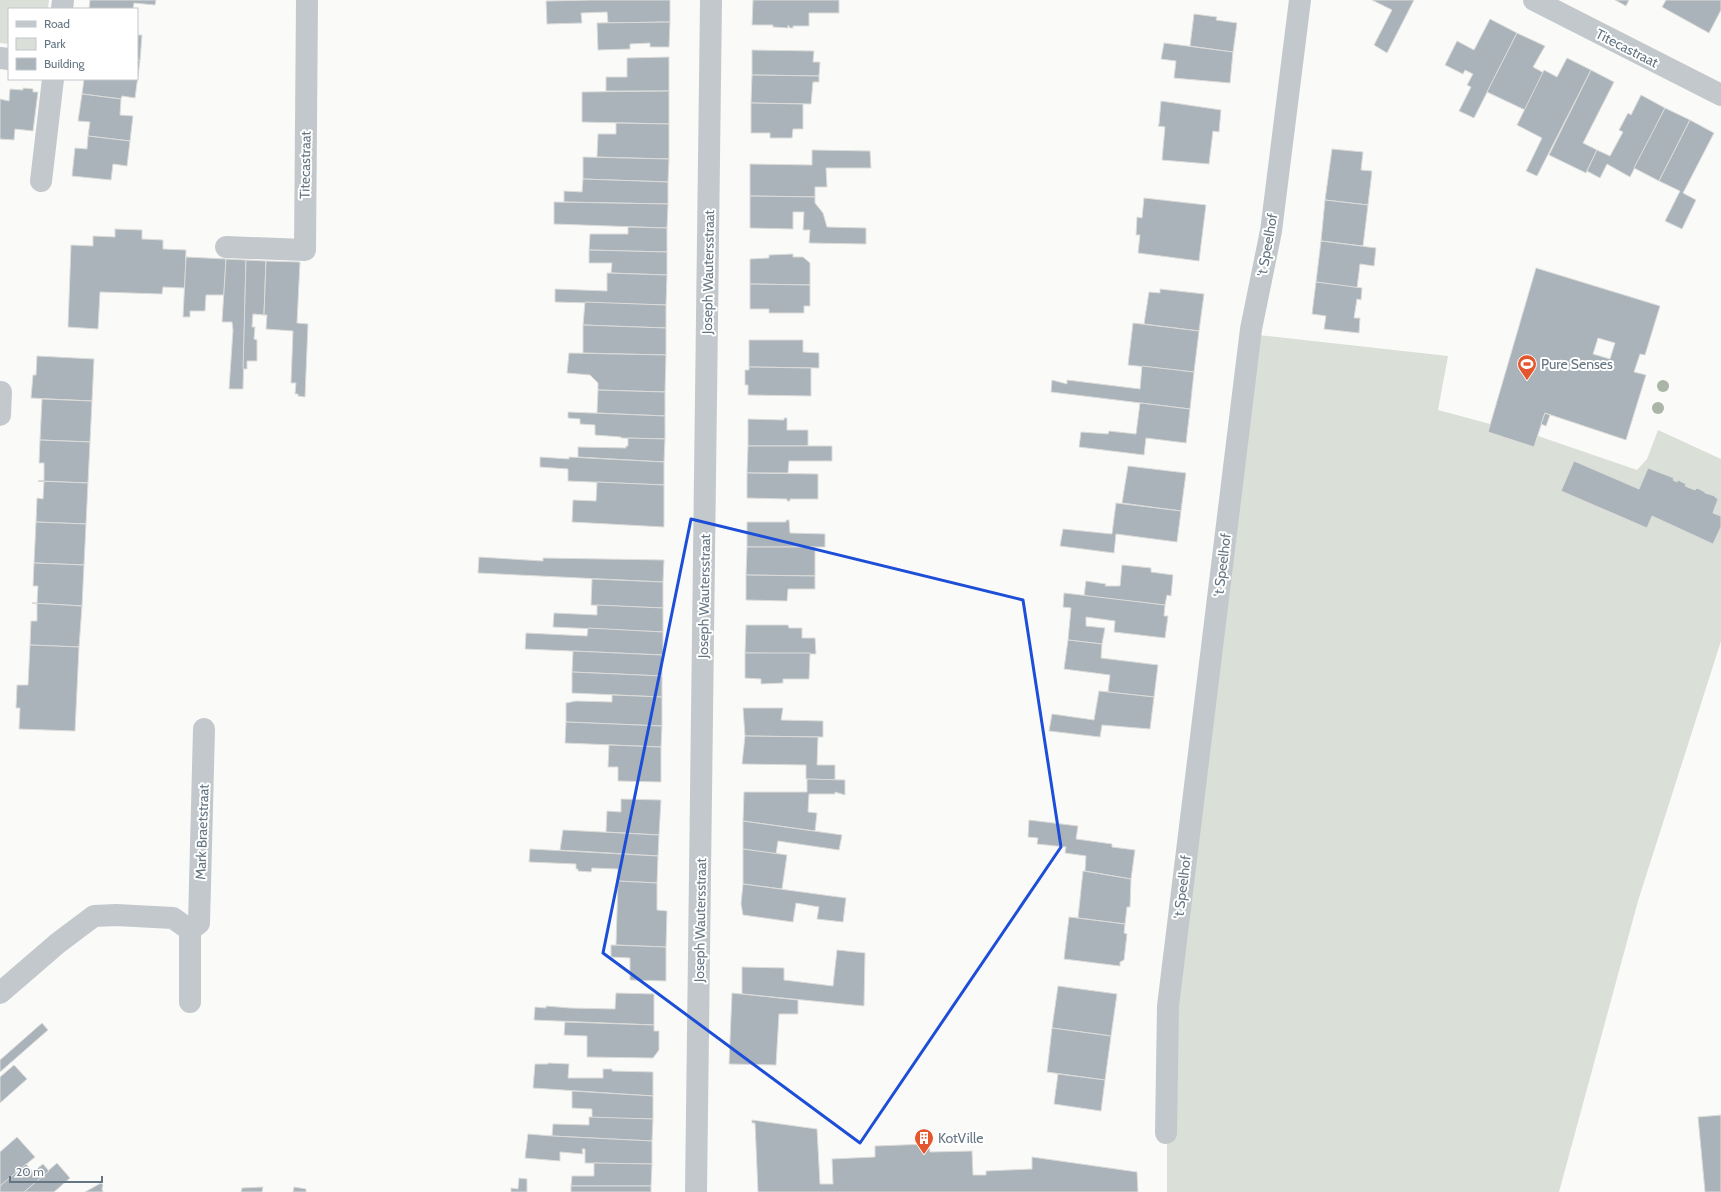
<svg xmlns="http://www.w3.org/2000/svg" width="1721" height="1192" font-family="Cabin,sans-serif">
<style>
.green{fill:#dadfd7}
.building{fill:#aab3b9;stroke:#dcdcda;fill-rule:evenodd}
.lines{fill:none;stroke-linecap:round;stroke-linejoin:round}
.minor{stroke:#c3c8cc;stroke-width:22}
.tree{fill:#aab4a7}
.marked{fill:none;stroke:#1d4ed8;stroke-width:3;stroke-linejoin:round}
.labels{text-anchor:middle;stroke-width:4;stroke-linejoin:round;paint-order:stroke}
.street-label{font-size:14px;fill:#657683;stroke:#fff}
.poi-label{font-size:14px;fill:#657683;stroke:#fff;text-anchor:start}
</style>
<rect width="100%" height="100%" fill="#fafaf8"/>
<g class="green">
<path d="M0,0h49l-1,9h-39v35l-9,-1z"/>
<path d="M1258,335l190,21 -10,54 52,14 -2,8 46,15 4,-11 99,34 10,-11 11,-29 63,29v182l-83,260 -79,291h-392v-58l10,-134z"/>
</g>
<g class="building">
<path d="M90,0h66l-1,5 -21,-2 -1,6h-44z"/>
<path d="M591,0h79v22l-62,1 -1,-11 -26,1 1,10 -35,1 -1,-23z"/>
<path d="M753,0h86v13h-30v13h-16v2h-3l-2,-3v3l-15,-1v-2h-21z"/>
<path d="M1372,0h42l-27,53 -13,-8 18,-35z"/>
<path d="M1615,0h14l-3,6z"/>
<path d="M1666,0h55v10l-12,23 -47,-26z"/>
<path d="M1194,14l23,3 -1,3 21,3 -4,29 -43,-6z"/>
<path d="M1490,19l27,14 -43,85 -15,-7 12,-24 -4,-2 6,-11 -8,-4 -2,4 -18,-9 12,-24 17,9z"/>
<path d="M670,22l-1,25h-19v-4l-20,1v5l-32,1 -1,-27z"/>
<path d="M1517,33l28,13 -12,21 11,6 -19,37 -38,-18z"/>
<path d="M137,35h5l-2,26 -3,-1z"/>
<path d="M1164,43l69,9 -3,31 -56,-5 2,-17 -15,-2z"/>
<path d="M752,50l62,1 -1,11h7l-1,14 -67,-1z"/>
<path d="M669,57v34h-63v-14h21v-19z"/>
<path d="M1567,58l24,12 -54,106 -11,-5 16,-33 -25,-13 27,-55 13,7z"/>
<path d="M137,60l3,1 -5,37 -13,-2 -1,3 -39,-5 2,-15h53z"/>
<path d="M1591,70l23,12 -31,61 14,7 -11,23 -37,-18z"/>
<path d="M752,75l67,1v6h-6l-2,22 -60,-1z"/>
<path d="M23,88l10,1v3h5l-5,39 -18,-2 -1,11 -14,-1v-40l9,2 1,-12 13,1z"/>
<path d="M669,91v33l-87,-2v-30z"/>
<path d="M82,94l39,5 -1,16 13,1 -3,25 -42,-5 2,-14 -12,-1z"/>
<path d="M1641,95l24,13 -35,69 -23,-13 -7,14 -13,-7 10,-21 13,6 13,-24 -4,-2 9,-17 3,2z"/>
<path d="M1161,101l60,9 -2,22 -6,-1 -4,33 -47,-4 3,-33 -7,-1 1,-2z"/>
<path d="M751,103l52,1v25h-10l-1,9h-22v-5h-19z"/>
<path d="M1665,108l25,12 -31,61 -25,-13z"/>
<path d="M1690,120l24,13 -31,60 13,7 -14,29 -17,-8 15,-30 -21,-10z"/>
<path d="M616,123l53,1v35l-72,-2 1,-23h18z"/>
<path d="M88,136l42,5 -3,25 -14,-2 -2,16 -39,-4 3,-28 12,1z"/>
<path d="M1332,149l31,3 -2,18 11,1 -4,34 -43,-5z"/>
<path d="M812,150l58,1 1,17h-45l1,19h-12v10l-65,-1v-32l62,1z"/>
<path d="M583,157l86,2 -1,23 -85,-3z"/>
<path d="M583,179l85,3v22l-104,-2v-11l18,1z"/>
<path d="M750,196l65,1v6l8,10 4,14 39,1v16l-57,-1 1,-13h-7l1,-18h-11v17l-43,-1z"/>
<path d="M1144,198l62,7 -7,56 -61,-8 2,-18h-4l1,-18 5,1z"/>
<path d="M1325,200l43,5 -5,41 -42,-5z"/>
<path d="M554,202l114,2 -1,24 -113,-4z"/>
<path d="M628,227l39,1v24l-78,-2 1,-16h38z"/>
<path d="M115,229l27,1v9l21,1v9l23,1 -1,38 -22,-1 -1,7 -62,-2 -2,37 -30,-2 3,-82 22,1v-10l22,1z"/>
<path d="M1321,241l55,7 -2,18 -14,-2 -3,24 -41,-6z"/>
<path d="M589,250l78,2v23l-56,-2 1,-10h-23z"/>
<path d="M793,254v3h10l7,6v22l-60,-1v-25l19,-1v-3z"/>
<path d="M186,257l40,2 -2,36h-18l-1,16h-15v6h-7z"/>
<path d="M226,259l20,1 -3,129h-14l4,-59 -1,-8h-10z"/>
<path d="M246,260l20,1 -2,54 -11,-1 -1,13h3l-1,12 3,1v21h-10v8h-4z"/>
<path d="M266,261l34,1 -3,61 11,1 -3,73 -7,-1v-2h-3l1,-11h-5l2,-52 -27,-2 1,-14h-3z"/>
<path d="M1536,268l124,38 -15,49 -5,-1 -6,18 12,3 -20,65 -81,-27 -11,34 -46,-15zM1598,338l17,5 -5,16 -17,-5z"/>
<path d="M607,273l60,2 -1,30 -111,-3v-13l52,2z"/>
<path d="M1316,282l46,6 -1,12 -4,-1 -3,19h6l-1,15 -35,-4 2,-13 -14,-2z"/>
<path d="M750,284l60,1v21h-6v7h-35v-4h-19z"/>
<path d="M1160,289l44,5 -5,37 -55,-7 5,-32 11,1z"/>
<path d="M585,302l81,3v23l-83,-3z"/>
<path d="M1133,323l66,8 -5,41 -66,-7z"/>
<path d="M583,325l83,3v27l-83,-2z"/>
<path d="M749,340h54v12l16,1v15l-70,-1z"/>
<path d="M569,353l97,2 -1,37 -67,-2v-7l-8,-8 -23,-2z"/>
<path d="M37,356l57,3 -2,42 -61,-3 2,-23h3z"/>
<path d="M1142,366l52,6 -4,37 -139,-17 1,-12 15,4v-4l73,9z"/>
<path d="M749,367l62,1v28l-63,-1v-10h-3v-15h4z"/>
<path d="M598,390l67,2v24l-68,-3z"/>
<path d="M42,399l50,2 -2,41 -50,-2z"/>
<path d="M1140,403l50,6 -4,34 -40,-5 -2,17 -65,-8 2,-15 27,2 1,-3 27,3z"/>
<path d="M568,412l97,4v23l-44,-1v-1l-26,-2v-10l-15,-1v-5l-12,-1z"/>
<path d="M1545,413l5,2 -4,11 -5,-2z"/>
<path d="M784,418h3v12h21v16h-60v-27l36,1z"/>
<path d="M628,438l37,1 -1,23 -86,-5v-10l48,1v-2h2z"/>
<path d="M40,440l50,2 -2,41 -50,-2 6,-1v-17h-5z"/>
<path d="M748,446h84v15h-43l-1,12h-41z"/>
<path d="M540,457l29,2v-2l95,5v23l-96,-4v-12l-28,-2z"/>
<path d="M1574,461l65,28 9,-21 26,10 -1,2 4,2 1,-2 8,4 -1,2 10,4 2,-2 8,4v1l10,3v1l3,2 -5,14 8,3v11l-8,17 -61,-28 -5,12 -86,-37z"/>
<path d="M1128,466l58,7 -5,38 -59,-8z"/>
<path d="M747,473l71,1v25h-28v2h-3v-2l-40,-1z"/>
<path d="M38,481l50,2 -2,41 -50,-2 1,-24 6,1 1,-18z"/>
<path d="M597,482l67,3v42l-92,-5 1,-22 23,1z"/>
<path d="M1116,503l65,8 -4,31 -61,-8 -2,19 -54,-7 3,-17 49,5z"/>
<path d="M786,520h3l1,13 35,1v13h-78v-25h39z"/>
<path d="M36,522l50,2 -2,41 -50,-2z"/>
<path d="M747,547h68v29l-69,-1z"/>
<path d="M479,557l64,4v-3l121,2 -1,22 -185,-9z"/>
<path d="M34,563l50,2 -2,41 -50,-3h5l1,-17h-5z"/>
<path d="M1122,565l29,3v4l22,3 -2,21 -4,-1 -2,10 -81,-9 2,-15 20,3 -1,2h15z"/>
<path d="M746,575l69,1v13h-27l-1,12 -41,-1z"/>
<path d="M592,579l71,3v26l-72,-3z"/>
<path d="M1064,593l101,12 -1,11h4l-3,22 -51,-6 1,-11 -29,-4v9l19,2 -3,16 -34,-4 3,-32 -8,-1z"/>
<path d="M32,603l50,3 -3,41 -49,-2 1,-24h6v-17z"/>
<path d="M597,605l66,3v24l-110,-5 1,-14 43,2z"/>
<path d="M746,625h42l1,3h13v10h13l1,16 -71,-1z"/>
<path d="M588,628l75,4v23l-138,-6 1,-16 61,3z"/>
<path d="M1068,640l34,4 -1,14 57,7 -4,32 -46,-5 2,-17 -46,-6z"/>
<path d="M30,645l49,2 -4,84 -56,-2 1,-21h-4l1,-23h11z"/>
<path d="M573,651l89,4v21l-90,-4z"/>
<path d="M745,653h65l-1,26h-26v4l-22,1v-5l-16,-1z"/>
<path d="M572,672l90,4v21l-90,-4z"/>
<path d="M1099,691l55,6 -4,32 -48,-4 -2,12 -51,-6 3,-17 42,6z"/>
<path d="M612,695l50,2v29l-96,-4v-19l10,-2 36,1z"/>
<path d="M743,708h40l-2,12 42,1v16l-78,-1z"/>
<path d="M566,722l96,4 -1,21 -96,-4z"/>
<path d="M745,736l73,1 -1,28h18v15l-29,-1v-14l-64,-1z"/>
<path d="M609,745l52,2v35l-43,-1v-14h-10z"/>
<path d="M807,779l38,1v15l-10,-3v2h-26l-1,18 9,1 -2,18 -72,-10 1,-29h63z"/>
<path d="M621,799l40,1 -2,35 -53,-3 1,-21 14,1z"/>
<path d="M1029,820l49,6 -2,13 36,5v3l23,3 -4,29 -46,-8 1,-15 -21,-3 1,-6 -29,-3 1,-6 -10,-1z"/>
<path d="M743,821l99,14 -3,15 -61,-9 -2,13 -33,-5z"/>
<path d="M563,830l96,5 -1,21 -98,-6z"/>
<path d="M530,849l128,7 -1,27 -40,-2 1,-12 -26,-1 -1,4 -13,-1v-2h-2v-5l-47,-2z"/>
<path d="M743,849l44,6 -5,34 -39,-5z"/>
<path d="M1083,871l48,8 -1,28h-3l-2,17 -47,-6z"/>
<path d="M618,881l39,2v27l10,1 -1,36 -50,-2z"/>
<path d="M743,884l103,14 -3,24 -26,-3 2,-12 -23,-4 -3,19 -50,-7 -2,-11z"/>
<path d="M1069,917l56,7 -1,9 3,1 -3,26 -4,2v4l-56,-7z"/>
<path d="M611,945l55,2v34l-36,-1v-22l-19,-1z"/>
<path d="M837,950l28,3 -1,53 -122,-12v-27l42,1v12l49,6z"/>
<path d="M1058,986l59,8 -6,42 -59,-8z"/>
<path d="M616,993l38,1v31l-120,-5 1,-13 11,1v-2l24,2 45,1z"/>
<path d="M732,993l66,7v14h-19l-3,51 -47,-1z"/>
<path d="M565,1022l89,3v6h5v19l-6,8 -66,-1v-21l-23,-1z"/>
<path d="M42,1023l6,7 -48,42v-12z"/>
<path d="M1052,1028l59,8 -6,44 -58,-8z"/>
<path d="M548,1063l21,1 -1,14h35v-9h9v2l41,1v24l-120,-8 2,-24h13z"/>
<path d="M14,1065l13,14 -27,24v-26z"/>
<path d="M1058,1074l47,6 -4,31 -47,-7z"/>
<path d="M572,1091l81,5v23l-61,-1v-9l-20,-1z"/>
<path d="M1721,1115v77h-16l-7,-75z"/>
<path d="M589,1117l64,2 -1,22 -100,-5 1,-12 36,1z"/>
<path d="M752,1120l65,9 3,55h13l-1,-25 43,-2v-11l54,-2 1,8 42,-1 1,24h13v-4l46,-2v-12l105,15 1,20h-380l-3,-69h-3z"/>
<path d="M528,1134l24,2 100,5v23l-67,-1v-14h-3l1,5 -23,-2v9l-35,-3z"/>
<path d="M17,1137l18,20 -35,29v-34z"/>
<path d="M57,1163l13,15 -16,14h-30z"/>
<path d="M594,1163l58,1 -1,22h-80l1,-10h22z"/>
<path d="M26,1164l7,8 10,-8 6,7 -25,21h-24v-6z"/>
<path d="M519,1178l8,1v13h-16v-4l7,1z"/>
<path d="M101,1183l2,2 -1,4 1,3h-18z"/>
<rect x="571" y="1186" width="80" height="6"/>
<path d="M263,1187l-1,5h-21l1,-4z"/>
<path d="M294,1187l12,2v3h-13z"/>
</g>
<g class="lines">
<g class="minor">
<path d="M1534,0l187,95"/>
<path d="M62,9l1,-9"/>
<path d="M0,58l9,1"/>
<path d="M41,181l12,-102"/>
<path d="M226,247l79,3 2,-250"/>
<path d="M0,415l1,-23"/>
<path d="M190,930l9,-7 5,-194"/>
<path d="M0,993l58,-50 36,-27 22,-1 57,3 17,12v72"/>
<path d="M1166,1133l2,-127 83,-677 20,-98 29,-231"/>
<path d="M696,1192l15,-1192"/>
</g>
</g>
<g class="tree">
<circle cx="1663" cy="386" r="6"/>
<circle cx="1658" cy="408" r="6"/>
</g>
<path class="marked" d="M691,519l332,81 38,247 -201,296 -257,-190z"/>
<defs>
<g id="stadium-pin" transform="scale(1)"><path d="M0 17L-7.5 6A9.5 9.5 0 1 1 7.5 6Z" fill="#e4572e" stroke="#fff"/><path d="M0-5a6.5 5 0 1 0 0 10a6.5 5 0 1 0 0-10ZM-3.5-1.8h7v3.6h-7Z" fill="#fff"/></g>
<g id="building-pin" transform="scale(1)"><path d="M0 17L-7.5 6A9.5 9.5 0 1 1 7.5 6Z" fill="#e4572e" stroke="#fff"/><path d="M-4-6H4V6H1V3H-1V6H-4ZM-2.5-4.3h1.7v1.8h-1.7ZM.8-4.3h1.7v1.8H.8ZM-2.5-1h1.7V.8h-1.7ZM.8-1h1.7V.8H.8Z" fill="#fff"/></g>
</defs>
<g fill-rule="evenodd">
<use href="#stadium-pin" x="1527" y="364"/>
<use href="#building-pin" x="924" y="1138"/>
</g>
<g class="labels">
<g class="street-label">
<text transform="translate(1627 48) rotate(27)" y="5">Titecastraat</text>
<text transform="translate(305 165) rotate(-89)" y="5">Titecastraat</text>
<text transform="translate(1267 245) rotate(-80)" y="5">'t Speelhof</text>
<text transform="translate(708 272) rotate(-89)" y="5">Joseph Wautersstraat</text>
<text transform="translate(1222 565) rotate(-83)" y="5">'t Speelhof</text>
<text transform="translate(704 596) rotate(-89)" y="5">Joseph Wautersstraat</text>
<text transform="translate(202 832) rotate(-88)" y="5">Mark Braetstraat</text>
<text transform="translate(1182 887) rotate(-83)" y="5">'t Speelhof</text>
<text transform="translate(700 920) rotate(-89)" y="5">Joseph Wautersstraat</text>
</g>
<g class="poi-label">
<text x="1541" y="369">Pure Senses</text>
<text x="938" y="1143">KotVille</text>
</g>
</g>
<rect x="8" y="8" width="130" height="72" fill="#ffffff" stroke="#c1c8cd"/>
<rect x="16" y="21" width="20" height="6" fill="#c3c8cc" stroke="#c1c8cd"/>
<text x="44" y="28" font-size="12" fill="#657683">Road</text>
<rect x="16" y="38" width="20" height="12" fill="#dadfd7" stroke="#c1c8cd"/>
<text x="44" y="48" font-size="12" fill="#657683">Park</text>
<rect x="16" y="58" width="20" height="12" fill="#aab3b9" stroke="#c1c8cd"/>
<text x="44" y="68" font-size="12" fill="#657683">Building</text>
<path d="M10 1176v6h92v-6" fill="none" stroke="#657683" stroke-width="2"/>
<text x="16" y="1176" font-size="12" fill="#657683" stroke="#ffffff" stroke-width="3" paint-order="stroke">20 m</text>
</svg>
